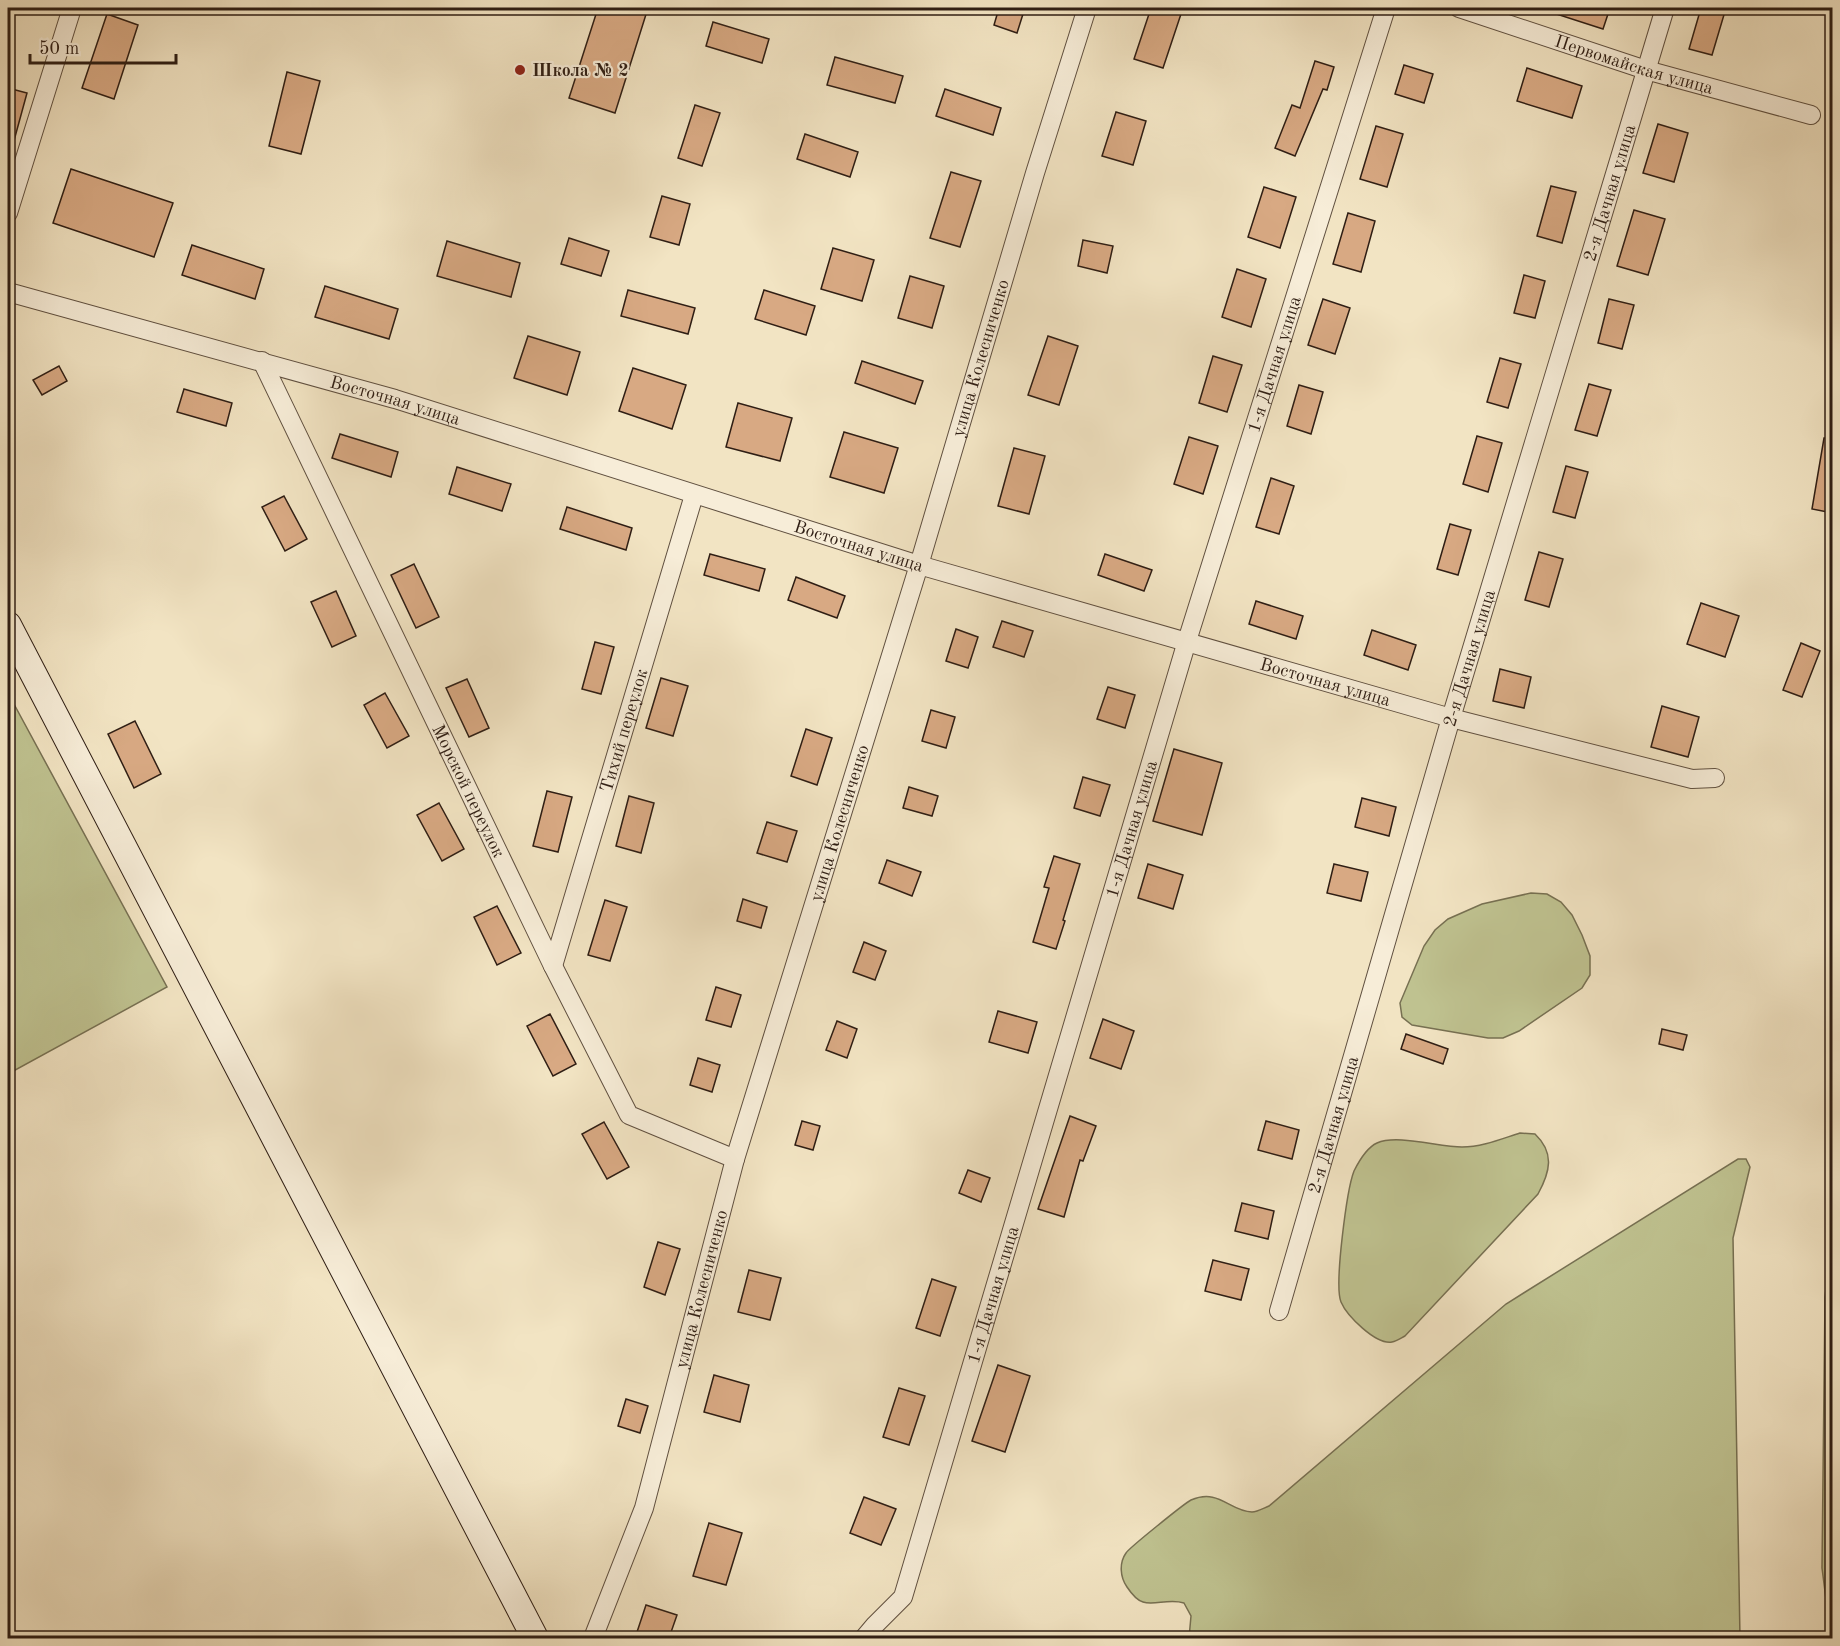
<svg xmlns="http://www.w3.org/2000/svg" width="1840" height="1646" font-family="'Old Standard TT',serif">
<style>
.green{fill:#bfc290;stroke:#777052;stroke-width:1.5}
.building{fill:#d8a983;stroke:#2f1e14;stroke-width:1.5}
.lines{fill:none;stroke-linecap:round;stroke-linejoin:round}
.street-casing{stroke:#605040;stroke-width:20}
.secondary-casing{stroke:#2f1e14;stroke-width:28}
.street{stroke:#f7edd8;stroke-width:18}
.secondary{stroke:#f7edd8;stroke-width:26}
.poi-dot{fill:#8f2418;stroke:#f7edd8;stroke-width:2}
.labels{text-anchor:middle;stroke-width:4.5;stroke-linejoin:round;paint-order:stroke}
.street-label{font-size:18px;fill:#2f1e14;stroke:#f7edd8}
.poi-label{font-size:18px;font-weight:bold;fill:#2f1e14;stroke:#f7edd8;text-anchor:start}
</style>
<rect width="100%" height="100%" fill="#f2e4c3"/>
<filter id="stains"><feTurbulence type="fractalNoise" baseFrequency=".00333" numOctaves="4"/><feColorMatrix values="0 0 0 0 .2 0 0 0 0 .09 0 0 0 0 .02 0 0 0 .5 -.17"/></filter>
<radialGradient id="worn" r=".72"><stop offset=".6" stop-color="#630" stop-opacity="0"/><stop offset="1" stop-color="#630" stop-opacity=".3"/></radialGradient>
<g class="green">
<path d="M8,693l159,294 -159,87z"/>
<path d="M1531,893l16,1 14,8 11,13 10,20 8,21v19l-8,13 -63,43 -16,7h-15l-76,-13 -10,-8 -2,-14 24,-57 11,-16 13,-11 34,-15z"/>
<path d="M1520,1133l15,1c20,19 15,38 3,60l-133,142c-4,2 -8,5 -13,6 -16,3 -45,-26 -51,-40 -7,-17 6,-113 13,-131 5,-10 12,-23 23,-28 20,-9 62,4 85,4 20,0 39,-8 58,-14z"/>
<path d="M1738,1159h8l4,8 -17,71 7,400h-551l2,-22 -7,-13c-15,-5 -30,3 -41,-1 -7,-2 -12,-9 -16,-15 -7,-10 -8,-24 -1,-34 3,-5 59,-50 65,-53 28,-12 38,11 61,12 5,0 12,-4 17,-6l237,-202z"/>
<path d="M1832,1243v395h-1l-9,-70 3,-271z"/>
</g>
<g class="building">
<path d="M598,8h50l-33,105 -46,-15z"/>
<path d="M999,8l24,6 -6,19 -23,-8z"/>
<path d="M1151,8h32l-20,60 -29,-9z"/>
<path d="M1547,8h63l-7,21 -56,-18z"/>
<path d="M1701,8h25l-14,47 -23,-6z"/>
<path d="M107,14l31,11 -24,74 -32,-11z"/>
<path d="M713,22l56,17 -7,24 -56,-17z"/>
<path d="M835,57l68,19 -8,27 -68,-18z"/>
<path d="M1315,61l19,6 -7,23 -4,-1 -28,67 -20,-8 17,-43 8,3z"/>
<path d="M1404,65l29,9 -9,29 -29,-9z"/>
<path d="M1527,68l55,18 -10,32 -55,-17z"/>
<path d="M287,72l33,9 -19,73 -32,-8z"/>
<path d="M8,88l19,5 -15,55h-4z"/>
<path d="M945,89l56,19 -8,27 -57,-19z"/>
<path d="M695,105l25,8 -18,53 -24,-8z"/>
<path d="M1116,112l30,9 -13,44 -31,-9z"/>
<path d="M1658,124l30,9 -14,49 -31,-9z"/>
<path d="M1376,126l27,8 -16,53 -27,-8z"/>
<path d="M805,134l53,18 -8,25 -53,-18z"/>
<path d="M71,169l102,34 -19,54 -101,-34z"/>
<path d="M951,172l30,9 -21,66 -30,-9z"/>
<path d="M1551,186l25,6 -14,51 -25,-7z"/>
<path d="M1264,187l32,10 -16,51 -32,-11z"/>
<path d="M662,196l28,8 -11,41 -29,-8z"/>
<path d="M1634,210l31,9 -17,56 -31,-9z"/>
<path d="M1348,213l27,8 -14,51 -28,-8z"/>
<path d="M569,238l40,13 -8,25 -40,-12z"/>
<path d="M1083,240l30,6 -6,27 -29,-7z"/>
<path d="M447,241l73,22 -9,34 -74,-21z"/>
<path d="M192,245l72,24 -9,30 -73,-24z"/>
<path d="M833,248l41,12 -12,41 -41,-12z"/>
<path d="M1237,269l29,10 -15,48 -29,-10z"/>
<path d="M1524,275l21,6 -10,37 -21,-5z"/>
<path d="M910,276l34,10 -12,42 -34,-10z"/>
<path d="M325,286l73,23 -9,30 -74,-22z"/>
<path d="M628,290l67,18 -7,26 -67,-18z"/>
<path d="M764,290l51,16 -9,29 -51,-16z"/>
<path d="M1323,299l27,9 -15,46 -27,-9z"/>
<path d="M1609,299l25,6 -12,44 -24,-6z"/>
<path d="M528,336l52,16 -13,43 -53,-17z"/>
<path d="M1048,336l30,10 -19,59 -31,-10z"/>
<path d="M1213,356l29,9 -15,47 -28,-9z"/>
<path d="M1500,358l21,6 -13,44 -21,-6z"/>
<path d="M862,361l61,20 -8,23 -60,-21z"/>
<path d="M59,366l8,15 -25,14 -9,-15z"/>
<path d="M633,368l53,17 -14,44 -53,-18z"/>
<path d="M1589,384l22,6 -14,46 -22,-6z"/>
<path d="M1299,385l24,7 -12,42 -24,-8z"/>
<path d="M184,389l48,14 -6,23 -49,-14z"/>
<path d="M738,403l54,15 -12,43 -54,-14z"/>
<path d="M844,432l54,16 -14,45 -54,-16z"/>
<path d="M340,434l58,18 -7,25 -59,-19z"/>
<path d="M1477,436l25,7 -14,49 -25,-8z"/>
<path d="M1189,437l29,9 -15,48 -29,-10z"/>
<path d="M1824,438h9v75l-21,-4z"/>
<path d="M1014,448l31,8 -16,58 -31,-8z"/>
<path d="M1566,466l22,6 -13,46 -22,-6z"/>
<path d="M457,467l54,17 -9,27 -53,-17z"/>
<path d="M1271,478l23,8 -15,48 -23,-7z"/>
<path d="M284,496l23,43 -22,12 -23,-44z"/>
<path d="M567,507l65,21 -6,22 -66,-21z"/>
<path d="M1450,524l21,6 -13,45 -21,-6z"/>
<path d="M1539,552l24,7 -14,48 -24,-7z"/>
<path d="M710,554l55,15 -6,22 -55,-16z"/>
<path d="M1105,554l47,16 -8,21 -46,-16z"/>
<path d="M414,564l25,53 -23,11 -25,-53z"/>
<path d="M796,577l49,19 -8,22 -49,-18z"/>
<path d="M336,591l20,45 -24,11 -21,-45z"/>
<path d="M1256,601l47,15 -7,23 -47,-15z"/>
<path d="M1701,603l38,13 -14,41 -38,-13z"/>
<path d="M1002,621l31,10 -9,26 -31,-10z"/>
<path d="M956,629l22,8 -10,31 -22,-7z"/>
<path d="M1372,630l44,15 -8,25 -44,-15z"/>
<path d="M595,642l19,5 -13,47 -19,-5z"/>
<path d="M1801,643l19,8 -18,46 -19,-7z"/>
<path d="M1500,669l31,8 -7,31 -31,-7z"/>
<path d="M661,678l27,8 -15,50 -27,-8z"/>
<path d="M467,679l22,49 -20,9 -23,-49z"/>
<path d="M1108,687l27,8 -10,33 -28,-9z"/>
<path d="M385,693l24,43 -22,12 -23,-43z"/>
<path d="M1662,706l37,11 -11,40 -37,-10z"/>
<path d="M931,710l24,7 -9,31 -24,-7z"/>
<path d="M135,721l26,53 -27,14 -26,-54z"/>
<path d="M806,729l26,9 -15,47 -26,-9z"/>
<path d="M1174,749l48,14 -20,72 -49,-14z"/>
<path d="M1083,777l27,8 -10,31 -26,-8z"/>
<path d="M909,787l29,9 -6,20 -29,-8z"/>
<path d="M547,791l25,6 -14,55 -25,-6z"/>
<path d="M629,796l25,7 -13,50 -25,-7z"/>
<path d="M1362,798l34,9 -7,29 -34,-9z"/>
<path d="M439,803l25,46 -22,12 -25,-46z"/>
<path d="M767,822l30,9 -10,31 -30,-9z"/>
<path d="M1054,856l26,8 -17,56 2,1 -9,28 -23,-7 16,-54 -5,-1z"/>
<path d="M887,860l34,12 -9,24 -33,-13z"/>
<path d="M1148,864l35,11 -10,34 -35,-11z"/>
<path d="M1334,864l34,8 -7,29 -34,-8z"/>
<path d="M743,899l24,8 -6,21 -24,-7z"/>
<path d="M605,900l22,7 -17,54 -22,-6z"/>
<path d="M497,906l24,47 -24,12 -23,-48z"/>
<path d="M864,942l22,9 -11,29 -22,-8z"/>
<path d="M716,987l25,8 -10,32 -25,-7z"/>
<path d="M998,1011l39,11 -9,31 -39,-11z"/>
<path d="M550,1014l26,50 -23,12 -26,-50z"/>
<path d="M1103,1019l31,12 -13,38 -31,-11z"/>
<path d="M837,1021l20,8 -10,29 -21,-8z"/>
<path d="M1662,1029l25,6 -4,15 -24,-6z"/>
<path d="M1406,1034l42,15 -5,15 -42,-15z"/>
<path d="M698,1058l22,7 -8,27 -22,-7z"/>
<path d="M1070,1116l26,10 -13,35 -3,-1 -16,57 -26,-8z"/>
<path d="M802,1121l18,5 -7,24 -18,-5z"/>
<path d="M1266,1121l33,9 -7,29 -34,-9z"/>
<path d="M604,1122l25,45 -22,12 -25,-45z"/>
<path d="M968,1170l22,8 -9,24 -22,-9z"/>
<path d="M1242,1203l32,8 -6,28 -33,-8z"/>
<path d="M658,1242l22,7 -15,46 -21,-8z"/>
<path d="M1213,1260l36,9 -8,31 -36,-9z"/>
<path d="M749,1270l32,8 -11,42 -32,-8z"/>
<path d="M932,1279l24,8 -16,49 -24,-8z"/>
<path d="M998,1365l32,11 -25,76 -33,-11z"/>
<path d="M714,1375l35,10 -9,37 -36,-10z"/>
<path d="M899,1388l26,8 -16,49 -26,-8z"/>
<path d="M626,1399l22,7 -8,27 -22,-7z"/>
<path d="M864,1497l32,12 -15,36 -31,-12z"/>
<path d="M709,1523l33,10 -16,52 -33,-9z"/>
<path d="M646,1605l31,10 -8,23h-34z"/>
</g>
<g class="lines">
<g class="street-casing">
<g id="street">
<path id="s1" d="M1459,8l187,62 165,45"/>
<path d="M8,213l64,-205"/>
<path id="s2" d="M8,292l387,107 524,166 532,153 241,61 23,-1"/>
<path id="s3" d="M262,361l291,605 76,149 106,44"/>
<path id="s4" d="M553,966l141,-471"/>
<path id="s5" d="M1279,1311l172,-593 214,-710"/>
<path id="s6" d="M593,1638l51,-130 91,-349 184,-594 116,-392 52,-165"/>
<path id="s7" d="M864,1638l11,-13 28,-28 284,-956 199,-633"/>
</g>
</g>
<g class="secondary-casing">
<path id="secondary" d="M8,625l527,1013"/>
</g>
<use href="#street" class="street"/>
<use href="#secondary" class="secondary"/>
</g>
<circle class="poi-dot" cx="520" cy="70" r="6"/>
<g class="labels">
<g class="street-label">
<text dy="6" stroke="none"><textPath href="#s1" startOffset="184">Первомайская улица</textPath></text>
<text dy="6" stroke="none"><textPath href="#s5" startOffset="1166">2-я Дачная улица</textPath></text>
<text dy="6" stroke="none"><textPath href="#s6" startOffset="1338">улица Колесниченко</textPath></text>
<text dy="6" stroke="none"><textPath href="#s7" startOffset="1344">1-я Дачная улица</textPath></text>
<text dy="6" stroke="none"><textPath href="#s2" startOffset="402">Восточная улица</textPath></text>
<text dy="6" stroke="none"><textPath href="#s2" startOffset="888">Восточная улица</textPath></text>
<text dy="6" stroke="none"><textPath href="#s5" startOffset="680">2-я Дачная улица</textPath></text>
<text dy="6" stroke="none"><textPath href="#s2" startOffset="1374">Восточная улица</textPath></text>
<text dy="6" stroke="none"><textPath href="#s4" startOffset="246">Тихий переулок</textPath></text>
<text dy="6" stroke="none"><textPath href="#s3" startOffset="477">Морской переулок</textPath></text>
<text dy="6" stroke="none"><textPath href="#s6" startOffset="852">улица Колесниченко</textPath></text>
<text dy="6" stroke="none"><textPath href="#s7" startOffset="858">1-я Дачная улица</textPath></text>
<text dy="6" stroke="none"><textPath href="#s5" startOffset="194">2-я Дачная улица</textPath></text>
<text dy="6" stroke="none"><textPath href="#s6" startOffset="366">улица Колесниченко</textPath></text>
<text dy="6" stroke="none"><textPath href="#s7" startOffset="372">1-я Дачная улица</textPath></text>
</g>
<g class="poi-label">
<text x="532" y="76">Школа № 2</text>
</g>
</g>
<rect width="1840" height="1646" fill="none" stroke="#f2e4c3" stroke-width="30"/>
<rect x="9" y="9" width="1822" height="1628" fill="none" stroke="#2f1e14" stroke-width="3"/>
<rect x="15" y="15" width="1810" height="1616" fill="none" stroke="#2f1e14" stroke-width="1.5"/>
<path d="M30 54v9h146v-9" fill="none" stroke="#2f1e14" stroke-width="3"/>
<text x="39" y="54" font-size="18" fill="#2f1e14" stroke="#f7edd8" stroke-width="4.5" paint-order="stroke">50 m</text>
<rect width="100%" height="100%" filter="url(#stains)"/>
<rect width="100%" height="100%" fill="url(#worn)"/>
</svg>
